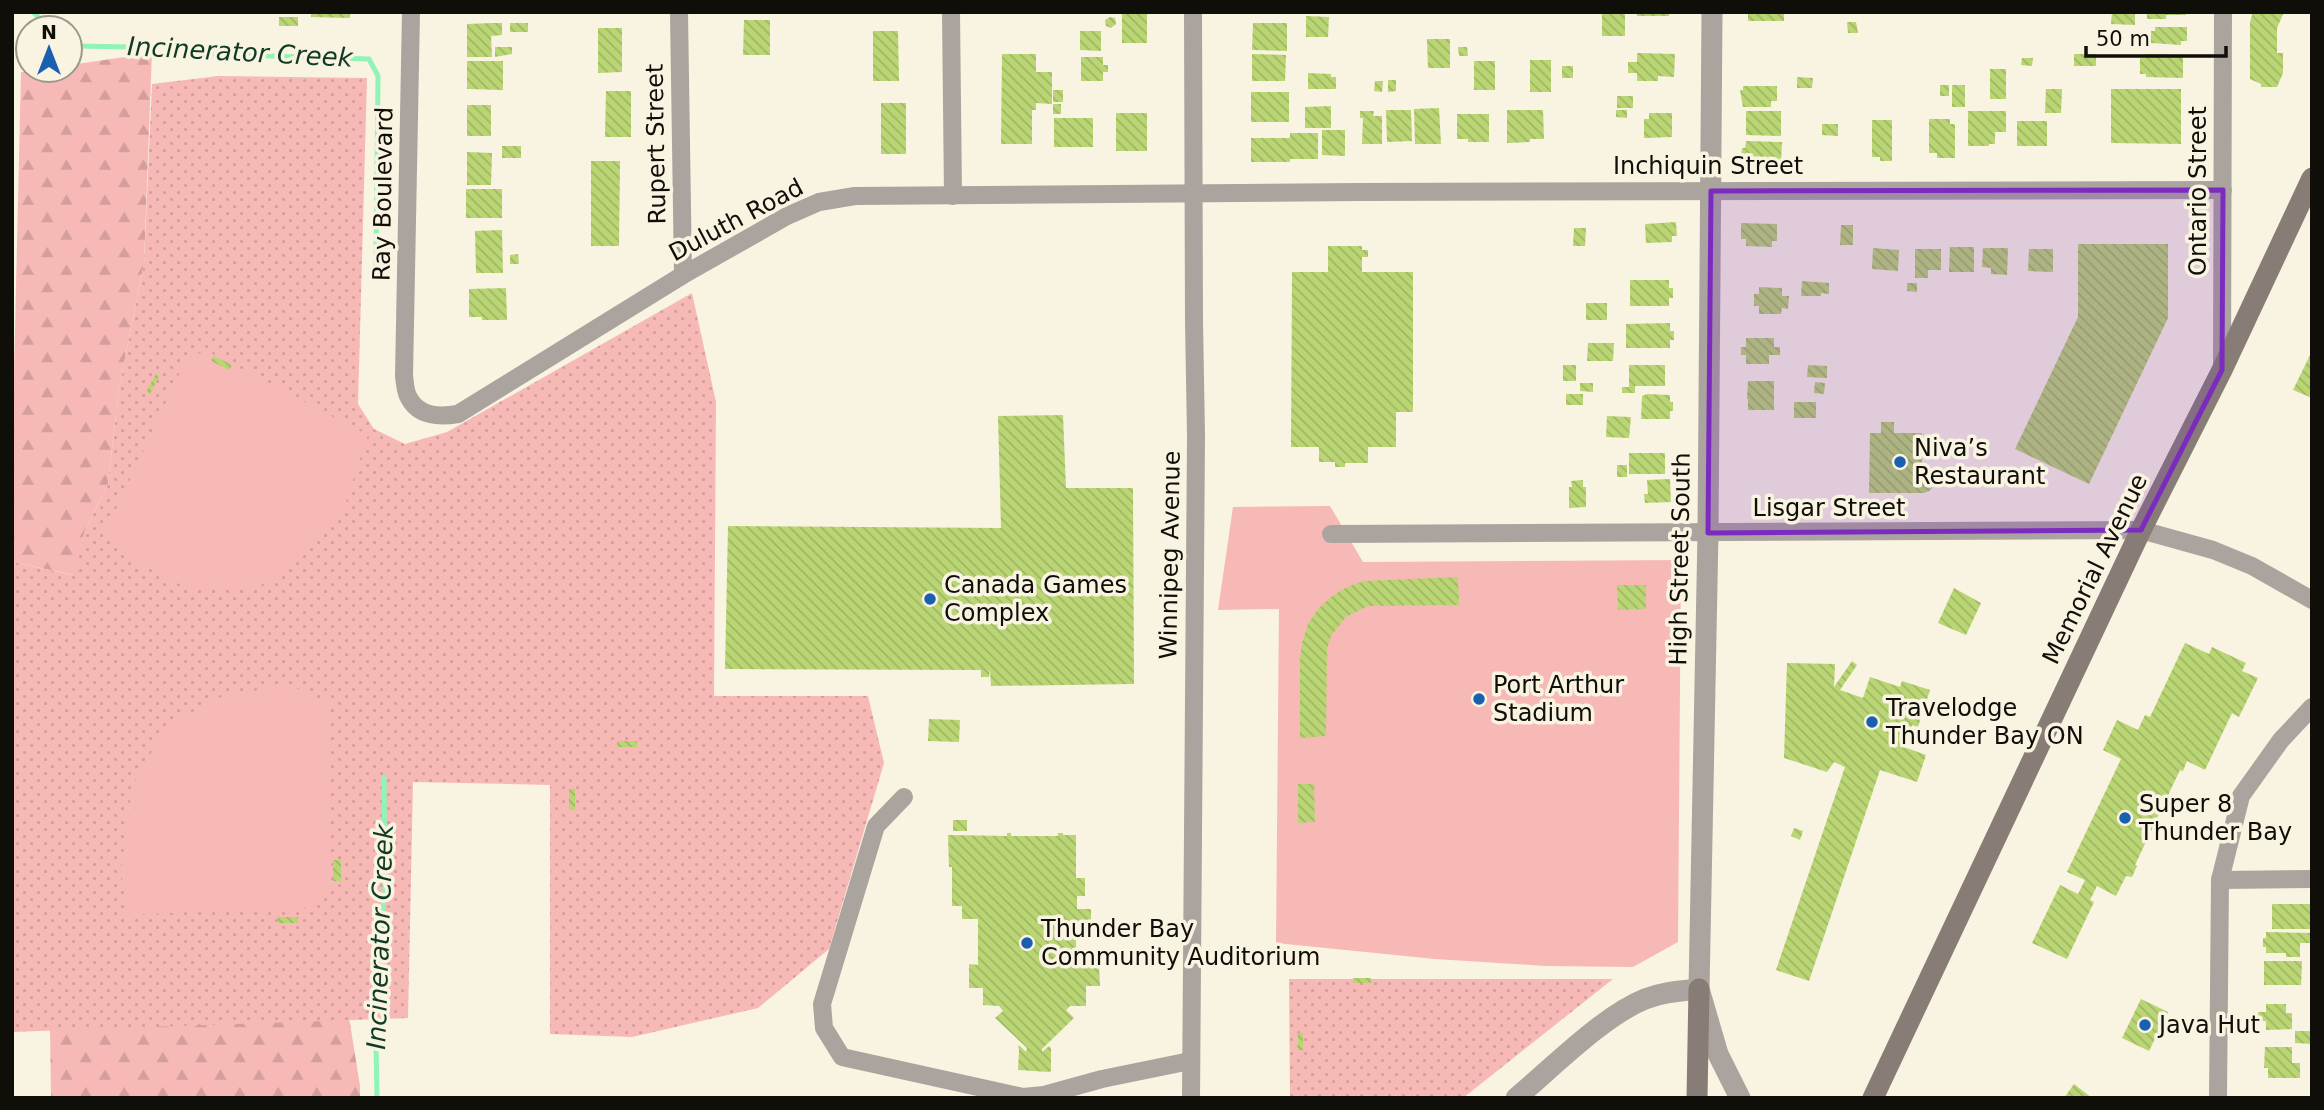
<svg xmlns="http://www.w3.org/2000/svg" width="2324" height="1110" font-family="'DejaVu Sans',sans-serif">
<style>
.forest{fill:url(#forest-firs)}
.park{fill:url(#park-dots)}
.pitch{fill:#f7b9b6}
.lines{fill:none;stroke-linecap:round;stroke-linejoin:round}
.stream{stroke:#8ff4b5;stroke-width:5}
.building{fill:url(#building-back-hatch)}
.minor{stroke:#aba39e;stroke-width:18}
.tertiary{stroke:#aba39e;stroke-width:21}
.secondary{stroke:#877d76;stroke-width:21}
.marked{fill:#7b2cbf;fill-opacity:0.2;stroke:#7b2cbf;stroke-width:5;stroke-linejoin:round}
.poi-dot{fill:#1a60b0;stroke:#f9f3e1;stroke-width:2.5}
.labels{text-anchor:middle;stroke-width:7;stroke-linejoin:round;paint-order:stroke}
.street-label{font-size:24px;fill:#100e08;stroke:#f9f3e1}
.poi-label{font-size:24px;fill:#100e08;stroke:#f9f3e1;text-anchor:start}
.water-label{font-size:26px;font-style:italic;fill:#0f3a23;stroke:#f9f3e1}
</style>
<defs>
<pattern id="forest-firs" width="22" height="20" patternUnits="userSpaceOnUse" patternTransform="scale(1.75)"><rect width="22" height="20" fill="#f7b9b6"/><path d="M5 1l3.5 6h-7zM16 11l3.5 6h-7z" fill="#d39e9b"/></pattern>
<pattern id="park-dots" width="8" height="8" patternUnits="userSpaceOnUse" patternTransform="scale(1.75)"><rect width="8" height="8" fill="#f7b9b6"/><path d="M2 2h.1M6 6h.1" fill="none" stroke="#d39e9b" stroke-width="1.8" stroke-linecap="round"/></pattern>
<pattern id="building-back-hatch" width="6" height="6" patternUnits="userSpaceOnUse" patternTransform="scale(1.75)"><rect width="6" height="6" fill="#bad674"/><path d="M-1 5l2 2M0 0l6 6M5-1l2 2" fill="none" stroke="#9fb663"/></pattern>
</defs>
<rect width="100%" height="100%" fill="#f9f3e1"/>
<g class="forest">
<path d="M152,53l-8,210 -25,125 -11,96 -23,46 -11,45 -62,-13v-102l9,-388 49,-2v-5z"/>
<path d="M349,1017l11,69v12h-309l-1,-71z"/>
</g>
<g class="park">
<path d="M218,76l149,2 -9,326 16,25 31,15 42,-12 245,-139 24,109 -2,294h154l16,67 -55,186 -71,59 -126,29 -82,-3v-249l-137,-3 -5,236 -396,14v-470l61,13 12,-45 23,-46 11,-96 25,-125 8,-179z"/>
<path d="M1289,979h324l-150,119h-173z"/>
</g>
<g class="pitch">
<path d="M209,352l159,83 -24,73 -41,48 -49,34 -73,-5 -48,-25 -28,-27 83,-178z"/>
<path d="M1330,506l33,56 318,-2 -3,382 -45,25 -87,-1 -111,-7 -159,-16 3,-334 -61,1 15,-103z"/>
<path d="M289,685l42,19 -1,184 -21,19 -181,8 -7,-43 11,-85 34,-61 57,-30z"/>
</g>
<g class="lines">
<g class="stream">
<path d="M33,12l17,16"/>
<path d="M70,42l8,4 52,1 40,-3 35,10 164,5 9,17 -2,190"/>
<path d="M377,1098l-2,-109 2,-41 8,-56 -1,-115"/>
</g>
</g>
<g class="building">
<path d="M311,12h39v6l-39,-1z"/>
<rect x="1122" y="12" width="25" height="31"/>
<rect x="1637" y="12" width="32" height="4"/>
<rect x="1748" y="12" width="36" height="9"/>
<path d="M2112,12h23v13l-24,-1z"/>
<path d="M2147,12h39v3h-20v4h-19z"/>
<path d="M2253,12h31l-7,16v25h6v20l-6,14h-16v-3l-11,-5v-57z"/>
<rect x="1602" y="13" width="23" height="23"/>
<path d="M1306,16l23,1 -1,20h-22z"/>
<rect x="279" y="17" width="19" height="9"/>
<path d="M1110,17l5,1 1,6 -5,4 -5,-2 -1,-6z"/>
<path d="M744,20h26v35h-27z"/>
<path d="M1847,22h9l2,11h-10z"/>
<path d="M491,23h11v12l-11,1 1,21h-25v-33z"/>
<rect x="510" y="23" width="18" height="9"/>
<path d="M1253,23h34v28l-35,-1z"/>
<path d="M2155,27h32v14h-6v4l-30,-2v-12h4z"/>
<path d="M598,28h24v44l-24,1z"/>
<path d="M873,31h25l1,50h-26z"/>
<path d="M1080,31h21v20l-21,-1z"/>
<path d="M1427,39h23v29h-22z"/>
<path d="M495,47h17v7l-17,3z"/>
<path d="M1458,47h9l1,9h-9z"/>
<path d="M1637,53l38,1 -1,23 -16,-1v5h-21v-8h-9v-11h9z"/>
<path d="M1002,54h34v18h16v32l-16,-1v7h-4v34h-31z"/>
<path d="M1252,54l34,1 -1,26h-33z"/>
<rect x="2074" y="54" width="22" height="12"/>
<path d="M2146,54l37,1v23l-37,-1v-3h-6v-16h6z"/>
<path d="M1081,57h22v8h5v7h-5v9h-22z"/>
<path d="M2022,58h11l-1,8 -11,-1z"/>
<rect x="1530" y="60" width="21" height="32"/>
<path d="M467,61h36v29l-36,-1z"/>
<rect x="1474" y="61" width="21" height="29"/>
<rect x="1562" y="66" width="11" height="12"/>
<rect x="1990" y="69" width="16" height="30"/>
<path d="M1308,73l23,1v3h5v12h-28z"/>
<path d="M1797,77l16,1 -1,10h-15z"/>
<path d="M1388,80h8v11l-8,1z"/>
<path d="M1375,81h8l-1,11 -8,-1z"/>
<rect x="1940" y="85" width="9" height="11"/>
<rect x="1952" y="85" width="13" height="22"/>
<path d="M1743,86h34v15h-6v6h-28l-3,-17h3z"/>
<path d="M2046,89h16l-1,24h-16z"/>
<path d="M2111,89h70v55l-70,-1z"/>
<rect x="1053" y="90" width="10" height="12"/>
<path d="M606,91h25v46h-26z"/>
<rect x="1251" y="92" width="38" height="30"/>
<rect x="1617" y="96" width="16" height="12"/>
<rect x="881" y="103" width="25" height="51"/>
<rect x="1053" y="104" width="8" height="10"/>
<rect x="467" y="105" width="24" height="31"/>
<path d="M1331,106v22h-26v-21z"/>
<path d="M1439,108l2,36h-26l-1,-35z"/>
<path d="M1386,110h25l1,31 -25,1z"/>
<path d="M1507,110h36l1,29h-14v3l-23,1z"/>
<path d="M1616,110h11v8l-11,-1z"/>
<path d="M1360,111h14l-1,5h9v28h-20l1,-26h-3z"/>
<path d="M1746,111h35v25l-35,-1z"/>
<path d="M1968,111h38v21h-11v12h-6v2h-21z"/>
<rect x="1116" y="113" width="31" height="38"/>
<path d="M1649,113h23v24l-28,1v-19h5z"/>
<path d="M1457,114h32v28h-21v-3h-11z"/>
<rect x="1054" y="118" width="39" height="29"/>
<path d="M1929,119h21v5h5v34h-18v-5h-8z"/>
<path d="M1872,120h20v41h-12v-4h-8z"/>
<rect x="2017" y="121" width="30" height="25"/>
<path d="M1822,124h16v12l-16,-1z"/>
<path d="M1322,130h23v26l-23,-1z"/>
<path d="M1290,133h28v26h-28v3h-39v-24h39z"/>
<path d="M1746,141l36,1 -1,21 -35,-1v-6h-5l1,-8h3z"/>
<rect x="502" y="146" width="19" height="12"/>
<path d="M467,152l25,1 -1,32h-24z"/>
<path d="M591,161h29l-1,85h-28z"/>
<rect x="466" y="189" width="36" height="29"/>
<path d="M1676,222l1,14h-5v6l-26,1 -1,-19z"/>
<path d="M1741,223l36,1v17h-5v6l-26,-1v-7h-5z"/>
<path d="M1841,225h12v20h-13z"/>
<path d="M1574,228h12l-1,18h-12z"/>
<path d="M502,230l1,43h-27l-1,-42z"/>
<path d="M2078,244h90v74l-79,166 -74,-35 63,-132z"/>
<path d="M1328,246h34v4h6v7h-6v15h51v140h-17v35h-28v16h-23v4h-10v-5h-16v-15h-28l1,-175h36z"/>
<path d="M1950,247h24v25h-25z"/>
<path d="M1873,248l26,2 -1,21 -26,-2z"/>
<path d="M1983,248h25l-1,27 -16,-1v-6l-9,-1z"/>
<path d="M1915,249h26v21h-13v8h-13z"/>
<path d="M2029,249h24v23l-25,-1z"/>
<path d="M518,254l1,10h-9v-9z"/>
<path d="M1630,280h39v8h4v10h-4v8h-39z"/>
<path d="M1802,281l27,2v11l-8,-1v3h-20z"/>
<path d="M1907,283h10v9l-10,-1z"/>
<path d="M1759,287l23,1v8h7l-1,13 -6,-1 -1,6h-22v-8h-5v-12h5z"/>
<path d="M506,288l1,32h-25v-3h-13v-28z"/>
<rect x="1586" y="303" width="21" height="17"/>
<path d="M1670,323v8h4v9h-4v8h-44v-24z"/>
<path d="M1746,338h28v9h6v8h-11v9h-23v-9h-5v-8h5z"/>
<path d="M1588,343h26l-1,18h-26z"/>
<path d="M2312,351v47l-19,-8z"/>
<path d="M214,356l18,9 -3,5 -18,-9z"/>
<rect x="1563" y="365" width="13" height="16"/>
<path d="M1629,365h36v21h-30v7h-13v-6h7z"/>
<path d="M1808,365l19,1v12l-20,-1z"/>
<path d="M156,374l3,2 -9,18 -4,-2z"/>
<path d="M1748,381h26v29h-26v-11h-1z"/>
<path d="M1815,382l10,1 -1,11 -10,-1z"/>
<path d="M1580,383h13v9l-13,-1z"/>
<rect x="1566" y="394" width="17" height="11"/>
<path d="M1647,394l23,1v7h3v9h-3v8h-29l1,-23z"/>
<rect x="1794" y="402" width="22" height="16"/>
<path d="M1063,415l3,73h67l1,196 -143,2 -1,-17 -1,8h-8v-7l-256,-1 3,-143 273,2 -3,-112z"/>
<path d="M1607,416l24,1 -2,21 -23,-1z"/>
<path d="M1881,422h13v11h28v42h9l1,13 -3,3 -5,2h-55l1,-60h11z"/>
<rect x="1629" y="453" width="36" height="21"/>
<rect x="1617" y="465" width="10" height="12"/>
<path d="M1670,479l1,23 -26,1 -1,-9h4l-1,-14z"/>
<path d="M1583,480v7h3v20l-17,1v-21h3l-1,-6z"/>
<path d="M1458,577l1,28 -91,1 -22,11 -15,19 -4,13 -1,87 -26,2v-77l2,-18 6,-19 10,-15 13,-12 16,-10 17,-6z"/>
<rect x="1670" y="580" width="8" height="16"/>
<path d="M1617,585h29v24l-28,1z"/>
<path d="M1954,588l27,15 -15,32 -28,-12z"/>
<path d="M2185,643l24,11 3,-7 34,16 -4,8 16,7 -19,39 -7,-4 -27,57 -18,-9 -4,10 -3,-1 -45,95 2,1 -5,11 -6,-1 -10,20 -19,-10 -7,14 4,2 -27,57 -35,-16 28,-58 18,9 7,-14 -18,-8 54,-113 -18,-9 14,-30 21,10 7,-15 5,2z"/>
<path d="M1852,661l5,4 -17,25 23,8 7,-21 30,10 2,-6 28,9 -12,37 -6,-2 -8,22 22,8 -9,27 -37,-12 -71,211 -33,-11 69,-203 -11,-5 -7,10 -43,-14 3,-95 48,1 -1,23z"/>
<path d="M929,719l31,1 -1,22 -31,-1z"/>
<rect x="617" y="741" width="20" height="6"/>
<path d="M1298,784h16l1,38 -17,1z"/>
<rect x="569" y="789" width="6" height="21"/>
<rect x="953" y="820" width="14" height="11"/>
<path d="M1794,828l9,3 -3,9 -9,-4z"/>
<path d="M1007,833h4v3h47v-3h5v2h13v43h9v18h-8v13h14v22h-15v24h18v10h5l1,21h-14v20h-16l-4,4 8,8 -32,31v3l7,-6 2,2v23l-2,1 -31,-2 1,-21 -1,-2 1,-2 7,7 1,-4 -32,-30 8,-7 -4,-5 -16,-1v-17h-14v-24l9,1v-46h-16v-13h-10v-39h-3l-1,-32 59,1z"/>
<rect x="333" y="860" width="8" height="21"/>
<rect x="2272" y="904" width="39" height="25"/>
<rect x="278" y="917" width="20" height="6"/>
<path d="M2266,932l45,1v10h-11v14h-14v-4h-20v-6h-3v-9h3z"/>
<path d="M2264,961h38l-1,24h-37z"/>
<rect x="1353" y="978" width="18" height="5"/>
<path d="M2141,999l27,13 -19,39 -27,-13z"/>
<path d="M2266,1004h20v9h6v16l-26,1v-9h-8v-9h8z"/>
<path d="M2295,1031h17v13l-17,-1z"/>
<rect x="1298" y="1033" width="5" height="17"/>
<path d="M2265,1047h27v16h8v15h-32v-10h-4z"/>
<path d="M2074,1084l18,14h-28z"/>
</g>
<g class="lines">
<g class="minor">
<path d="M411,12l-7,364c1,6 1,16 5,22 10,19 31,19 49,16l225,-139 104,-59 32,-14 36,-6 504,-4 864,-2"/>
<path d="M679,12l4,263"/>
<path d="M951,12l2,184"/>
<path d="M2222,370l1,-358"/>
<path d="M1331,534l810,-4 72,20 39,16 60,34"/>
<path d="M904,797l-28,29 -54,178 2,24 18,29 181,40 21,-2 58,-16 88,-18"/>
<path d="M2220,880l92,-1"/>
<path d="M1191,1098l5,-662 -2,-115 -1,-309"/>
<path d="M2218,1098l2,-218 21,-84 40,-56 31,-33"/>
</g>
<g class="tertiary">
<path d="M1712,12l-4,521 -9,456 19,65 22,44"/>
<path d="M1516,1098c36,-30 87,-82 129,-99 18,-7 35,-8 54,-10"/>
</g>
<g class="secondary">
<path d="M1697,1098l2,-109"/>
<path d="M1873,1098l268,-568 81,-160 90,-192"/>
</g>
</g>
<path class="marked" d="M2223,190l-1,180 -81,160 -433,3 3,-342z"/>
<g class="poi-dot">
<circle cx="1900" cy="462" r="7"/>
<circle cx="930" cy="599" r="7"/>
<circle cx="1479" cy="699" r="7"/>
<circle cx="1872" cy="722" r="7"/>
<circle cx="2125" cy="818" r="7"/>
<circle cx="1027" cy="943" r="7"/>
<circle cx="2145" cy="1025" r="7"/>
</g>
<g class="labels">
<g class="street-label">
<text transform="translate(656 144) rotate(-91)" y="8">Rupert Street</text>
<text x="1708" y="174">Inchiquin Street</text>
<text transform="translate(2198 191) rotate(-90)" y="8">Ontario Street</text>
<text transform="translate(383 194) rotate(-89)" y="8">Ray Boulevard</text>
<text transform="translate(736 220) rotate(-28)" y="8">Duluth Road</text>
<text x="1829" y="516">Lisgar Street</text>
<text transform="translate(1170 555) rotate(-89)" y="8">Winnipeg Avenue</text>
<text transform="translate(1680 559) rotate(-89)" y="8">High Street South</text>
<text transform="translate(2095 569) rotate(-64)" y="8">Memorial Avenue</text>
</g>
<g class="poi-label">
<text x="1914" y="456">Niva’s<tspan x="1914" dy="28">Restaurant</tspan></text>
<text x="944" y="593">Canada Games<tspan x="944" dy="28">Complex</tspan></text>
<text x="1493" y="693">Port Arthur<tspan x="1493" dy="28">Stadium</tspan></text>
<text x="1886" y="716">Travelodge<tspan x="1886" dy="28">Thunder Bay ON</tspan></text>
<text x="2139" y="812">Super 8<tspan x="2139" dy="28">Thunder Bay</tspan></text>
<text x="1041" y="937">Thunder Bay<tspan x="1041" dy="28">Community Auditorium</tspan></text>
<text x="2159" y="1033">Java Hut</text>
</g>
<g class="water-label">
<text transform="translate(240 52) rotate(3)" y="9">Incinerator Creek</text>
<text transform="translate(380 937) rotate(-88)" y="9">Incinerator Creek</text>
</g>
</g>
<rect width="2324" height="1110" fill="none" stroke="#100e08" stroke-width="28"/>
<g transform="translate(49 49)"><circle r="33" fill="#f9f3e1" stroke="#9c978a" stroke-width="2"/>
<path d="M0-5L12 26L0 18L-12 26Z" fill="#1a60b0"/>
<text y="-10" font-size="19" font-weight="bold" text-anchor="middle" fill="#100e08">N</text>
</g>
<path d="M2086 46v10h140v-10" fill="none" stroke="#100e08" stroke-width="3.5"/>
<text x="2096" y="46" font-size="21" fill="#100e08" stroke="#f9f3e1" stroke-width="5" paint-order="stroke">50 m</text>
</svg>
